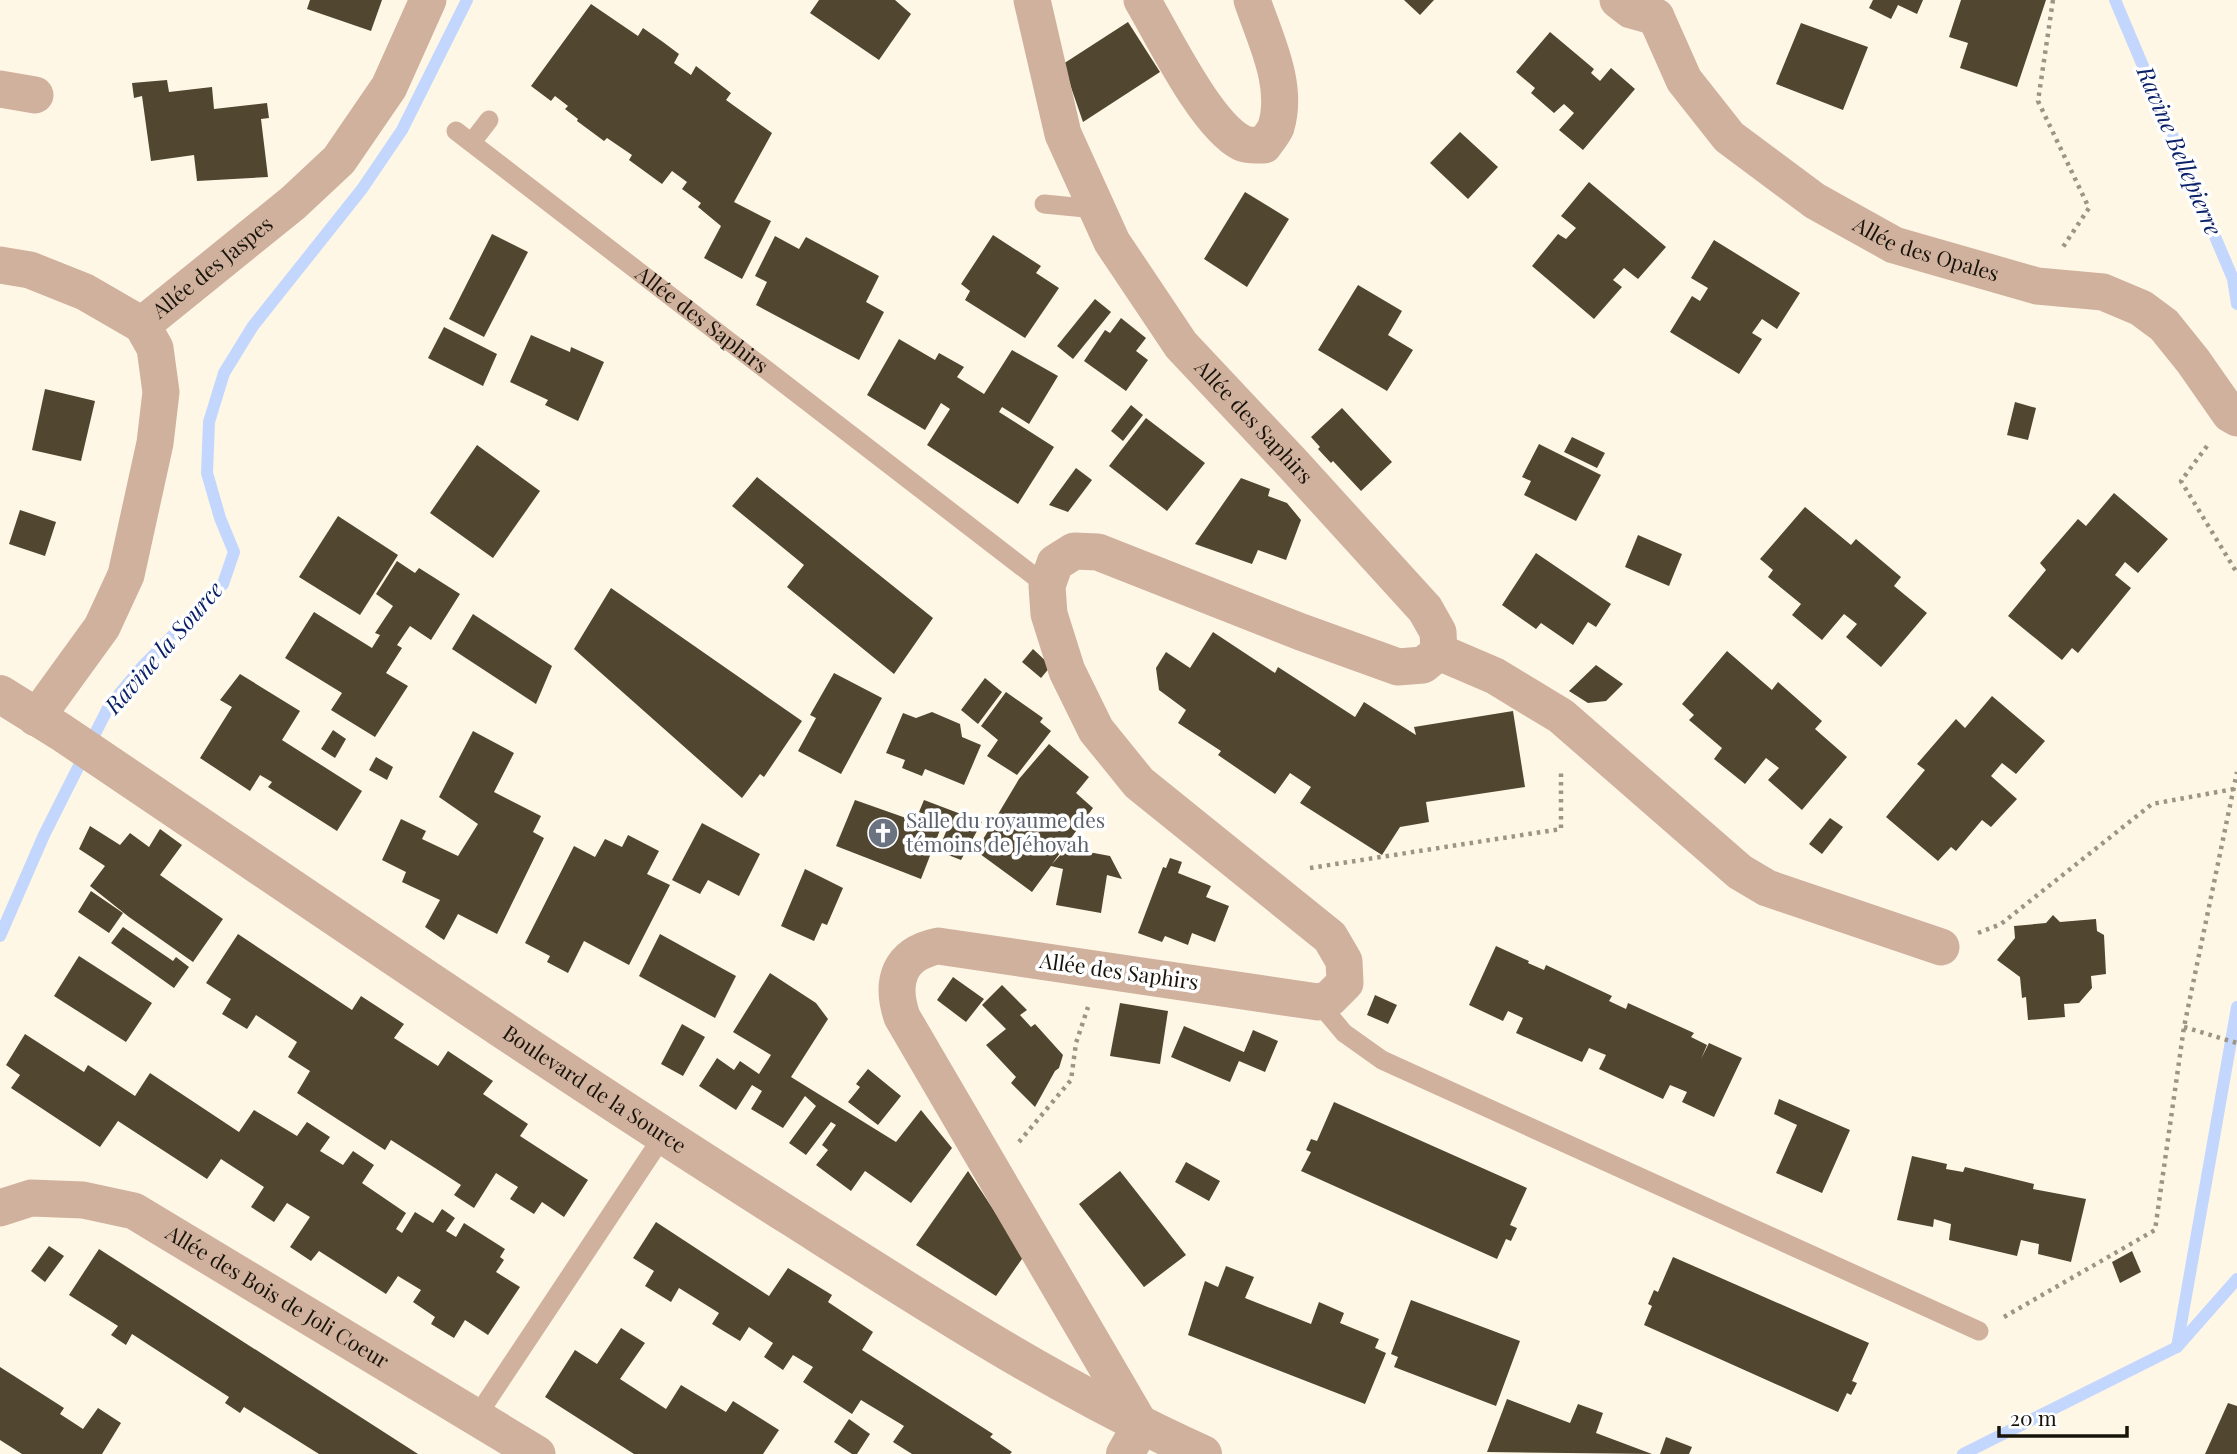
<svg xmlns="http://www.w3.org/2000/svg" width="2237" height="1454" font-family="'Playfair Display',serif">
<style>
.lines{fill:none;stroke-linecap:round;stroke-linejoin:round}
.stream{stroke:#c3d6fe;stroke-width:12}
.building{fill:#51462f}
.path{stroke:#9c9587;stroke-width:4.5;stroke-dasharray:3.5 5;stroke-linecap:butt}
.service{stroke:#d0b19e;stroke-width:19}
.minor{stroke:#d0b19e;stroke-width:37}
.tertiary{stroke:#d0b19e;stroke-width:38}
.labels{text-anchor:middle;stroke-width:7;stroke-linejoin:round;paint-order:stroke}
.street-label{font-size:21px;fill:#19140a;stroke:#fff}
.worship-label{font-size:21px;fill:#5b616d;stroke:#fff;text-anchor:start}
.water-label{font-size:23px;font-style:italic;fill:#0a2169;stroke:#fff}
</style>
<rect width="100%" height="100%" fill="#fff7e6"/>
<g class="lines">
<g class="stream">
<path d="M2115,0l118,279 4,25"/>
<path d="M0,936l44,-101 65,-129 32,-38 82,-84 11,-32 -14,-34 -13,-45 2,-51 15,-49 29,-47 109,-137 40,-59 65,-130"/>
<path d="M2177,1347l60,-340"/>
<path d="M1963,1454l214,-107 60,-68"/>
</g>
</g>
<g class="building">
<path d="M310,0h72l-11,31 -64,-22z"/>
<path d="M819,0h76l16,14 -32,46 -69,-47z"/>
<path d="M1404,0h30l-14,15z"/>
<path d="M1873,0h50l-6,14 -19,-9 -7,14 -22,-11z"/>
<path d="M1961,0h85l-29,87 -57,-19 8,-25 -19,-6z"/>
<path d="M591,4l47,32 5,-8 20,14 16,12 -5,9 17,12 5,-9 35,27 -5,7 46,33 -38,69 37,19 -29,58 -38,-21 17,-32 -23,-19 3,-4 -19,-14 5,-7 -15,-11 -10,13 -33,-24 3,-5 -25,-17 -3,3 -27,-20 1,-2 -13,-10 3,-3 -13,-10 -4,5 -20,-15z"/>
<path d="M1128,22l32,50 -77,50 -20,-58z"/>
<path d="M1801,23l67,24 -25,63 -67,-26z"/>
<path d="M1550,32l44,37 -3,4 9,8 11,-13 24,21 -52,61 -24,-20 15,-17 -10,-9 -10,9 -23,-20 4,-5 -19,-16z"/>
<path d="M167,80l2,12 43,-5 2,22 53,-6 2,15 -8,1 7,58 -71,4 -3,-26 -43,6 -9,-65 -8,2 -2,-15z"/>
<path d="M1460,132l38,35 -30,32 -38,-36z"/>
<path d="M1589,182l77,65 -28,32 -14,-11 -11,12 9,7 -28,32 -62,-53 26,-32 8,5 10,-11 -15,-12z"/>
<path d="M1245,192l44,27 -42,68 -43,-28z"/>
<path d="M492,234l36,18 -44,85 -35,-18z"/>
<path d="M993,235l48,31 -5,7 23,15 -34,50 -60,-38 5,-9 -9,-7z"/>
<path d="M775,236l24,13 7,-12 73,39 -13,26 18,10 -25,48 -103,-55 11,-23 -12,-6z"/>
<path d="M1714,240l86,53 -23,36 -15,-10 -10,14 10,6 -23,35 -69,-42 22,-36 8,5 8,-13 -17,-10z"/>
<path d="M1358,285l44,26 -14,24 25,15 -26,41 -69,-41z"/>
<path d="M1095,299l16,13 -38,47 -16,-13z"/>
<path d="M1121,318l25,20 -10,13 12,9 -22,31 -42,-30 21,-31 5,3z"/>
<path d="M444,327l53,27 -14,32 -55,-28z"/>
<path d="M531,335l39,17 1,-5 33,15 -26,59 -33,-16 3,-5 -38,-18z"/>
<path d="M899,339l36,21 4,-7 25,14 -7,10 27,17 28,-44 46,26 -29,48 -27,-17 -3,5 55,35 -36,57 -91,-59 23,-36 -9,-6 -16,27 -58,-35z"/>
<path d="M45,389l50,12 -14,60 -49,-11z"/>
<path d="M2015,402l21,6 -8,32 -21,-5z"/>
<path d="M1131,405l12,10 -20,26 -12,-10z"/>
<path d="M1342,408l50,54 -31,29 -28,-30 -2,2 -13,-14 2,-2 -9,-10z"/>
<path d="M1146,418l59,45 -38,48 -58,-45z"/>
<path d="M1572,437l33,16 -8,15 -33,-16z"/>
<path d="M1539,444l62,31 -25,46 -52,-26 7,-14 -9,-4z"/>
<path d="M477,445l63,46 -47,67 -63,-45z"/>
<path d="M1076,468l16,12 -24,32 -19,-7z"/>
<path d="M757,477l176,141 -39,56 -107,-87 17,-22 -72,-59z"/>
<path d="M1241,478l29,11 -2,7 19,7 14,17 -15,40 -28,-10 -6,14 -57,-20z"/>
<path d="M2114,493l54,46 -30,34 -13,-11 -10,13 16,13 -53,65 -6,-5 -10,12 -54,-44 38,-46 -6,-7 38,-44 8,7z"/>
<path d="M1805,507l46,38 5,-6 45,38 -7,9 33,27 -46,54 -35,-30 11,-13 -13,-10 -22,26 -30,-25 9,-11 -33,-27 5,-7 -13,-11z"/>
<path d="M20,510l36,12 -11,34 -36,-12z"/>
<path d="M338,516l60,39 -38,60 -61,-38z"/>
<path d="M1638,535l44,19 -13,32 -44,-19z"/>
<path d="M1536,553l75,51 -15,23 -8,-5 -15,23 -32,-22 -5,6 -34,-24z"/>
<path d="M397,561l18,12 4,-5 41,26 -29,46 -21,-14 -13,19 5,3 -16,25 22,13 -33,51 -44,-27 11,-17 -57,-35 29,-46 58,36 8,-13 -5,-2 18,-27 -17,-12z"/>
<path d="M611,588l191,133 -38,56 -4,-3 -18,24 -168,-149z"/>
<path d="M473,614l79,52 -16,38 -84,-55z"/>
<path d="M1213,632l62,41 3,-6 77,50 9,-15 52,33 -2,-8 99,-16 12,76 -99,15 3,20 -29,5 -18,28 -82,-52 11,-16 -21,-14 -15,21 -57,-39 3,-4 -43,-28 8,-13 -27,-20 -3,-22 10,-16 24,16z"/>
<path d="M1033,649l18,17 -10,12 -19,-16z"/>
<path d="M1727,651l45,39 6,-8 44,39 -7,8 32,28 -45,53 -34,-30 11,-12 -13,-10 -21,26 -31,-25 8,-11 -33,-28 5,-5 -12,-11z"/>
<path d="M1596,665l27,19 -17,17 -18,2 -19,-12z"/>
<path d="M834,673l48,25 -41,76 -43,-23 18,-33 -6,-3z"/>
<path d="M240,674l60,37 -18,29 80,51 -25,40 -69,-44 4,-5 -12,-7 -10,16 -50,-33 32,-51 -12,-7z"/>
<path d="M985,678l17,14 -24,32 -17,-14z"/>
<path d="M1006,692l37,26 -3,4 11,9 -34,44 -30,-19 11,-16 -17,-14z"/>
<path d="M1992,696l53,45 -29,33 -14,-11 -11,13 26,23 -26,28 -9,-7 -26,31 -5,-4 -13,14 -52,-44 39,-47 -8,-6 39,-45 9,9z"/>
<path d="M932,712l28,12 2,13 19,8 -17,40 -39,-16 -3,7 -20,-8 3,-8 -19,-7 17,-40 13,5z"/>
<path d="M333,730l13,9 -11,19 -14,-9z"/>
<path d="M473,731l41,22 -20,39 47,24 -8,16 11,6 -47,96 -39,-20 -14,26 -19,-13 15,-27 -38,-18 4,-10 -24,-12 19,-41 25,12 -4,8 36,17 20,-32 -39,-27z"/>
<path d="M1049,744l40,33 -13,16 17,15 -41,56 15,-16 43,8 12,23 -15,-4 -6,38 -45,-8 7,-36 -12,-3 -19,26 -56,-41 43,-72z"/>
<path d="M376,757l17,10 -6,13 -18,-10z"/>
<path d="M855,800l85,30 -19,49 -85,-33z"/>
<path d="M924,800l58,22 -21,38 -23,-9 10,-24 -25,-9 1,-4 -5,-2z"/>
<path d="M1830,818l13,9 -21,27 -13,-10z"/>
<path d="M702,823l58,31 -21,42 -31,-16 -8,14 -28,-14z"/>
<path d="M90,826l30,19 10,-12 19,14 11,-18 22,16 -22,30 63,44 -30,43 -64,-45 -39,-31 15,-20 -26,-17z"/>
<path d="M628,835l31,16 -12,23 23,11 -41,80 -45,-24 -16,32 -21,-11 3,-6 -25,-13 49,-97 21,11 10,-18 17,8z"/>
<path d="M1170,858l12,4 -4,11 33,13 -5,11 23,9 -14,36 -23,-9 -4,12 -23,-9 -3,6 -24,-9 25,-66 3,1z"/>
<path d="M805,869l38,19 -16,37 -5,-2 -8,18 -33,-15z"/>
<path d="M91,891l32,22 -14,20 -31,-21z"/>
<path d="M2053,915l7,7 36,-3 1,12 7,4 2,39 -15,2 1,12 -13,15 -15,1 1,13 -37,3 -2,-23 -4,1 -2,-21 -23,-17 18,-22 -1,-12 32,-3z"/>
<path d="M123,927l50,34 3,-4 13,10 -15,21 -63,-45z"/>
<path d="M238,934l114,76 9,-14 43,28 -10,14 44,28 10,-15 45,30 -10,13 45,30 -8,12 68,44 -24,37 -22,-15 -8,12 -24,-15 8,-12 -22,-14 -22,35 -20,-13 7,-10 -26,-17 -44,-28 -6,10 -88,-57 13,-22 -22,-14 9,-15 -41,-27 -9,14 -25,-15 9,-15 -25,-16z"/>
<path d="M660,934l76,42 -21,42 -76,-42z"/>
<path d="M1496,946l33,15 -1,2 16,7 2,-5 66,31 -3,5 17,8 2,-6 66,30 -3,4 16,8 -6,14 8,-16 33,15 -28,59 -32,-15 5,-10 -17,-7 -7,14 -64,-30 7,-14 -17,-7 -7,14 -66,-29 7,-15 -15,-7 -5,10 -34,-16z"/>
<path d="M79,956l73,47 -26,39 -72,-46z"/>
<path d="M770,973l46,30 12,16 -37,58 105,65 25,-32 31,38 -41,55 -46,-32 -14,20 -35,-26 12,-15 -6,-5 14,-20 -5,-3 -25,33 -17,-12 27,-37 -11,-10 -22,32 -32,-19 11,-18 -10,-6 -16,25 -37,-24 18,-28 17,12 6,-9 19,13 12,-19 -38,-23z"/>
<path d="M953,977l31,22 -18,23 -29,-22z"/>
<path d="M1002,985l25,25 -7,5 11,12 4,-3 28,31 -4,13 -4,3 -20,36 -24,-24 5,-6 -30,-32 20,-16 -24,-24z"/>
<path d="M1375,995l22,10 -9,19 -21,-9z"/>
<path d="M1120,1003l48,8 -8,53 -50,-8z"/>
<path d="M682,1024l23,13 -22,39 -22,-12z"/>
<path d="M1184,1026l60,26 9,-22 25,11 -13,31 -26,-11 -9,21 -59,-25z"/>
<path d="M25,1034l59,38 4,-7 47,31 15,-23 89,59 15,-22 43,26 10,-14 23,15 -10,14 23,14 10,-14 21,14 -12,18 44,30 -10,16 6,4 13,-21 18,11 9,-14 13,9 -9,13 10,6 8,-14 41,26 -5,8 4,3 -8,12 24,15 -32,48 -23,-15 -11,18 -23,-14 4,-7 -22,-15 8,-12 -23,-14 -12,18 -67,-43 -8,10 -21,-14 20,-30 -23,-14 -13,19 -23,-15 13,-20 -43,-28 -14,20 -89,-58 -18,26 -89,-59 9,-13 -14,-10z"/>
<path d="M868,1069l33,27 -23,29 -30,-23 12,-15 -4,-3z"/>
<path d="M1779,1099l71,31 -28,63 -46,-20 21,-48 -23,-11z"/>
<path d="M1334,1102l193,86 -17,37 7,3 -6,13 -5,-2 -9,20 -196,-88 10,-19 -5,-2 5,-11 6,2z"/>
<path d="M1912,1156l35,8 -1,5 17,3 2,-5 69,17 -1,5 53,10 -15,63 -33,-8 1,-10 -18,-4 -4,16 -68,-16 2,-16 -17,-5 -1,8 -36,-7z"/>
<path d="M1186,1162l34,19 -11,20 -34,-19z"/>
<path d="M968,1171l56,85 -28,40 -80,-51z"/>
<path d="M1120,1171l66,84 -42,32 -65,-83z"/>
<path d="M656,1222l113,74 19,-28 44,27 -4,7 45,30 -11,18 131,84 -3,3 22,15 -2,2h-98l-19,-12 11,-16 -43,-26 -9,14 -23,-15 -26,-17 10,-15 -20,-12 -10,15 -19,-13 9,-14 -24,-16 -9,14 -28,-17 7,-11 -40,-25 -8,14 -26,-16 9,-15 -21,-13z"/>
<path d="M49,1246l15,10 -19,26 -14,-11z"/>
<path d="M99,1249l319,205h-99l-75,-47 -4,6 -15,-10 4,-6 -97,-63 -6,11 -15,-10 7,-9 -49,-31z"/>
<path d="M2132,1251l9,21 -21,11 -8,-21z"/>
<path d="M1673,1257l196,86 -17,38 5,2 -6,12 -4,-2 -9,19 -194,-87 8,-19 -4,-2 6,-14 4,2z"/>
<path d="M1226,1266l28,11 -9,21 66,26 8,-22 25,11 -4,10 39,16 -4,9 11,5 -21,51 -177,-69 17,-54 13,6z"/>
<path d="M1411,1300l109,41 -24,65 -102,-39 4,-10 -7,-3z"/>
<path d="M621,1328l24,15 -25,36 46,30 15,-24 45,27 7,-11 46,29 -16,24h-129l-89,-57 30,-47 22,14z"/>
<path d="M0,1367l64,41 -4,6 23,15 15,-21 23,15 -19,31h-80l-22,-14z"/>
<path d="M1507,1399l63,24 8,-19 25,9 -7,20 56,21 -165,-2z"/>
<path d="M2228,1403l9,3v48h-32z"/>
<path d="M849,1419l21,15 -13,20h-5l-18,-12z"/>
<path d="M1666,1437l26,10 -3,7h-29z"/>
</g>
<g class="lines">
<g class="path">
<path d="M2053,0l-15,101 51,107 -26,39"/>
<path d="M2207,446l-26,35 56,92"/>
<path d="M1310,868l251,-39v-59"/>
<path d="M1978,933l23,-9 151,-120 82,-15"/>
<path d="M2184,1027l53,16"/>
<path d="M1019,1142l52,-62 5,-37 12,-36"/>
<path d="M2004,1317l151,-87 29,-203 53,-255"/>
</g>
<g class="service">
<path id="s1" d="M456,131l591,455"/>
<path d="M472,142l17,-22"/>
<path d="M1044,204l52,5"/>
<path d="M1318,1002l26,31 38,27 597,271"/>
<path d="M477,1416l186,-280"/>
</g>
<g class="minor">
<path id="s2" d="M1032,0l31,134 49,108 69,103 112,119 132,145 13,23 1,20 -16,13 -25,2 -97,-35 -203,-80 -24,-1 -19,12 -8,23 2,28 18,57 29,59 43,53 191,154 14,24 1,22 -16,16 -11,3 -380,-56c-39,8 -48,35 -36,71l239,409"/>
<path d="M1142,0c22,37 64,125 100,143 6,3 15,2 22,2 4,-6 9,-11 12,-18 13,-42 -11,-88 -24,-127"/>
<path d="M1618,0l13,10 25,7"/>
<path id="s3" d="M1656,17l28,63 45,57 86,64 79,44 143,41 66,6 38,16 23,17 29,36 37,53 7,4"/>
<path d="M0,89l35,6"/>
<path d="M0,265l30,5 55,22 57,33 13,23 6,44 -6,51 -29,132 -24,52 -66,91"/>
<path id="s4" d="M142,325l151,-122 46,-43 50,-73 39,-87"/>
<path d="M1439,652l56,24 66,40 179,156 27,16 174,59"/>
<path id="s5" d="M0,1208l31,-10 52,2 51,11 403,243"/>
</g>
<g class="tertiary">
<path id="s6" d="M0,694l61,38c242,163 483,329 730,485 134,85 267,172 412,237"/>
<path d="M1125,1454l16,-28"/>
</g>
</g>
<defs>
<g id="church-disc" transform="scale(1.575)"><circle r="9.5" fill="#6b7280" stroke="#fff"/><path d="M-1.2-6h2.4v3.5h3.3v2.4h-3.3V6h-2.4V-.1h-3.3v-2.4h3.3Z" fill="#fff"/></g>
</defs>
<g fill-rule="evenodd">
<use href="#church-disc" x="883" y="833"/>
</g>
<g class="labels">
<g class="street-label">
<text dy="7" stroke="none"><textPath href="#s3" startOffset="371">Allée des Opales</textPath></text>
<text dy="7" stroke="none"><textPath href="#s4" startOffset="91">Allée des Jaspes</textPath></text>
<text dy="7" stroke="none"><textPath href="#s1" startOffset="310">Allée des Saphirs</textPath></text>
<text dy="7" stroke="none"><textPath href="#s2" startOffset="486">Allée des Saphirs</textPath></text>
<text transform="translate(1119 972) rotate(8)" y="7">Allée des Saphirs</text>
<text dy="7" stroke="none"><textPath href="#s6" startOffset="714">Boulevard de la Source</textPath></text>
<text dy="7" stroke="none"><textPath href="#s5" startOffset="304">Allée des Bois de Joli Coeur</textPath></text>
</g>
<g class="worship-label">
<text x="906" y="828">Salle du royaume des<tspan x="906" dy="24">témoins de Jéhovah</tspan></text>
</g>
<g class="water-label">
<text transform="translate(2179 151) rotate(67)" y="8">Ravine Bellepierre</text>
<text transform="translate(164 648) rotate(-49)" y="8">Ravine la Source</text>
</g>
</g>
<path d="M1999 1426v10h128v-10" fill="none" stroke="#19140a" stroke-width="3.5"/>
<text x="2010" y="1426" font-size="21" fill="#19140a" stroke="#ffffff" stroke-width="5" paint-order="stroke">20 m</text>
</svg>
